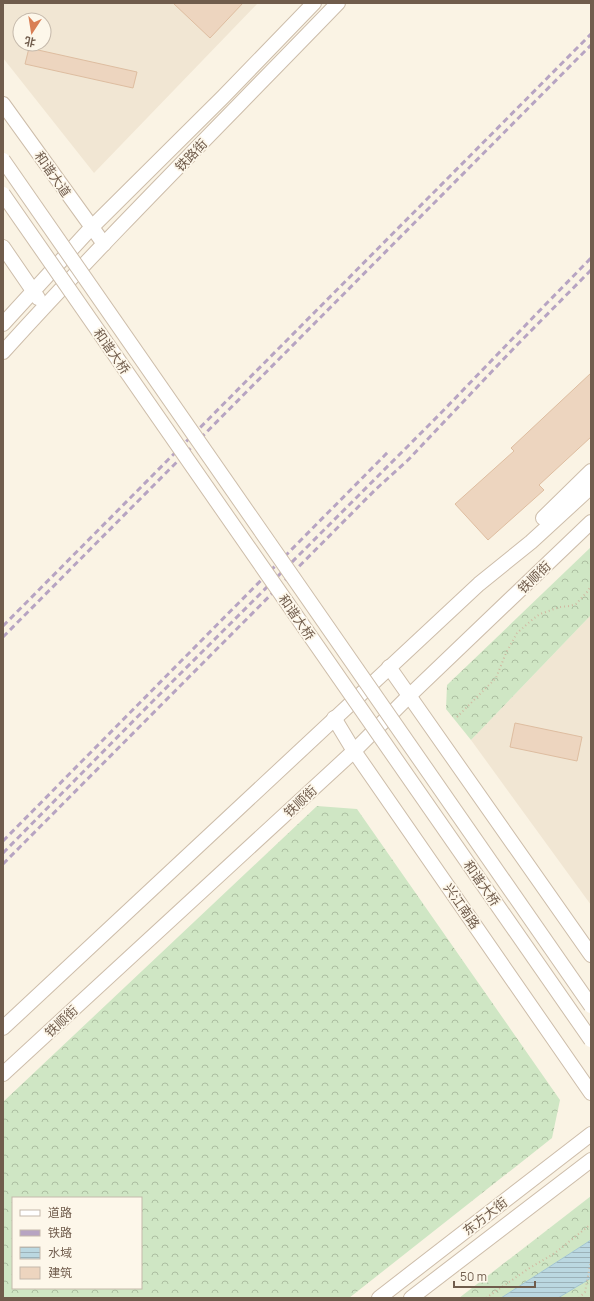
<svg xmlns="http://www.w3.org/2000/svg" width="594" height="1301" font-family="Manrope,'Noto Sans SC',sans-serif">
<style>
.residential{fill:#f1e6d3;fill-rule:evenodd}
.forest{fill:url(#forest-crowns);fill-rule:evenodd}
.water{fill:url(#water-rules);stroke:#a2c6d2}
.building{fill:#edd5bf;stroke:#debda0}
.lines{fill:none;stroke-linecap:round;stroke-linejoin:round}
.secondary-casing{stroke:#cdbdaa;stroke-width:16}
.path{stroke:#d1b9a2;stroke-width:2;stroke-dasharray:1 3;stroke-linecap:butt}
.secondary{stroke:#fff;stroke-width:14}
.rail{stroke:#b7a4c2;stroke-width:3;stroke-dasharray:6 4;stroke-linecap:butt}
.secondary-bridge-casing{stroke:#cdbdaa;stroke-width:16;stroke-linecap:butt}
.secondary-bridge{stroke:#fff;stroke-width:14}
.labels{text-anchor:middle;stroke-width:3.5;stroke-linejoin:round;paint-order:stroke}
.street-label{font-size:13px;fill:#705c4c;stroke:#fdf7ea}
</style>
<defs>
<pattern id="forest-crowns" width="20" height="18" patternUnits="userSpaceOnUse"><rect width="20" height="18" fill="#cfe6c4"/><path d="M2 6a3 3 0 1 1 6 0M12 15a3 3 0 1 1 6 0" fill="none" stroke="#acbea1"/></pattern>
<pattern id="water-rules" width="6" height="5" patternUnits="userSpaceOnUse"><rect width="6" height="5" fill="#bbd8e1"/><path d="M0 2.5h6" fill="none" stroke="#9cb2b9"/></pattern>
</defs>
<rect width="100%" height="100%" fill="#faf3e4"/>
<g class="residential">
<path d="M3,3h255l-164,170 -91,-115zM20,20h24v24h-24z"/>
<path d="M591,615v290l-120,-165z"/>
</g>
<g class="forest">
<path d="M591,547v68l-120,125 -25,-31 1,-24z"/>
<path d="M317,806l40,3 203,291 -8,38 -203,160h-346v-196zM13,1198h128v90h-128z"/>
<path d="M591,1196v44l-90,58h-42z"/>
<path d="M591,1278v20h-33z"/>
</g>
<path class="water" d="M591,1240v38l-33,20h-57z"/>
<g class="building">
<path d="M173,3h70l-33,35z"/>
<path d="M29,48l108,24 -4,16 -108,-24z"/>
<path d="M591,373v64l-52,48 5,5 -56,50 -33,-36 59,-53 -3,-3z"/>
<path d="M515,723l67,14 -5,24 -67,-14z"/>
</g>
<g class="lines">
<g class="secondary-casing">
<g id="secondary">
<path d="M3,104l101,140"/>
<path d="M3,247l35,51"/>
<path d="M3,324l88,-96 132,-131 91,-94"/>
<path d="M3,352c108,-119 223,-233 335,-349"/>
<path d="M543,518l48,-47"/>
<path d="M389,667l202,288"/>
<path d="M334,718l20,33 237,342"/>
<path d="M3,1028l476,-444 52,-42 60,-55"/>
<path d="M3,1074l351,-323 55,-55 182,-174"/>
<path d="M379,1298l212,-164"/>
<path d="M411,1298l180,-138"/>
</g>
</g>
<g class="path">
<path d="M457,717l39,-39 10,-25 11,-20 16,-14 7,-5 20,-7 10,-1 6,-2 11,-12 4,-6"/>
<path d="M486,1298l42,-29 27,-16 36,-29"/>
<path d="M579,1298l6,-6 6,-32"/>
</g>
<use href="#secondary" class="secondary"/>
<g class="rail">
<path d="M3,626l588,-592"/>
<path d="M3,637l588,-592"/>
<path d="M3,841l385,-389"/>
<path d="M3,853l154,-156 282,-282 107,-111 45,-46"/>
<path d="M3,864l373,-375 32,-29 108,-114 75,-76"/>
</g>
<g class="secondary-bridge-casing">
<g id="secondary-bridge">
<path d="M3,160l588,846"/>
<path d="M3,194l588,846"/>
</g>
</g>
<use href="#secondary-bridge" class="secondary-bridge"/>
</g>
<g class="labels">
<g class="street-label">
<text transform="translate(191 155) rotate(-46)" y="5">铁路街</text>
<text transform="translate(53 174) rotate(55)" y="5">和谐大道</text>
<text transform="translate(112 351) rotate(55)" y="5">和谐大桥</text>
<text transform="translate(534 577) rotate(-44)" y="5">铁顺街</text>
<text transform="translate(297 617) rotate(55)" y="5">和谐大桥</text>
<text transform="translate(300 801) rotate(-43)" y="5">铁顺街</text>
<text transform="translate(482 883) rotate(55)" y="5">和谐大桥</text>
<text transform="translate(462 906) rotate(55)" y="5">兴江南路</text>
<text transform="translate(61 1021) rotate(-43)" y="5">铁顺街</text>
<text transform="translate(485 1216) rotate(-38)" y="5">东方大街</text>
</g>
</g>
<rect width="594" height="1301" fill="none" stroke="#705c4c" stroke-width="8"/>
<rect x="12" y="1197" width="130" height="92" fill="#fdf7ea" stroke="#c5b9ab"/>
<rect x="20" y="1210" width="20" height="6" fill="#ffffff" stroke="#c5b9ab"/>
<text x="48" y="1217" font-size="12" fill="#705c4c">道路</text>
<rect x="20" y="1230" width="20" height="6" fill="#b7a4c2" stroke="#c5b9ab"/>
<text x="48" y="1237" font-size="12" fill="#705c4c">铁路</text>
<rect x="20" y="1247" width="20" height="12" fill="url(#water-rules)" stroke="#c5b9ab"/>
<text x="48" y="1257" font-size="12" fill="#705c4c">水域</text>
<rect x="20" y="1267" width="20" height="12" fill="#edd5bf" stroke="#c5b9ab"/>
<text x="48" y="1277" font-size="12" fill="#705c4c">建筑</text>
<g transform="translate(32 32) rotate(192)"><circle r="19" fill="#fdf7ea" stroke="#c5b9ab"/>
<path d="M0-3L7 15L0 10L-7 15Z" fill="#d97e54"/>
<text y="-6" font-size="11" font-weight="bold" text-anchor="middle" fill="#705c4c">北</text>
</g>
<path d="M454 1281v6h81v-6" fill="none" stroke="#705c4c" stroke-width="2"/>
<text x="460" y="1281" font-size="12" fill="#705c4c" stroke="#fdf7ea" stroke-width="3" paint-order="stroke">50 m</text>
</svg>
